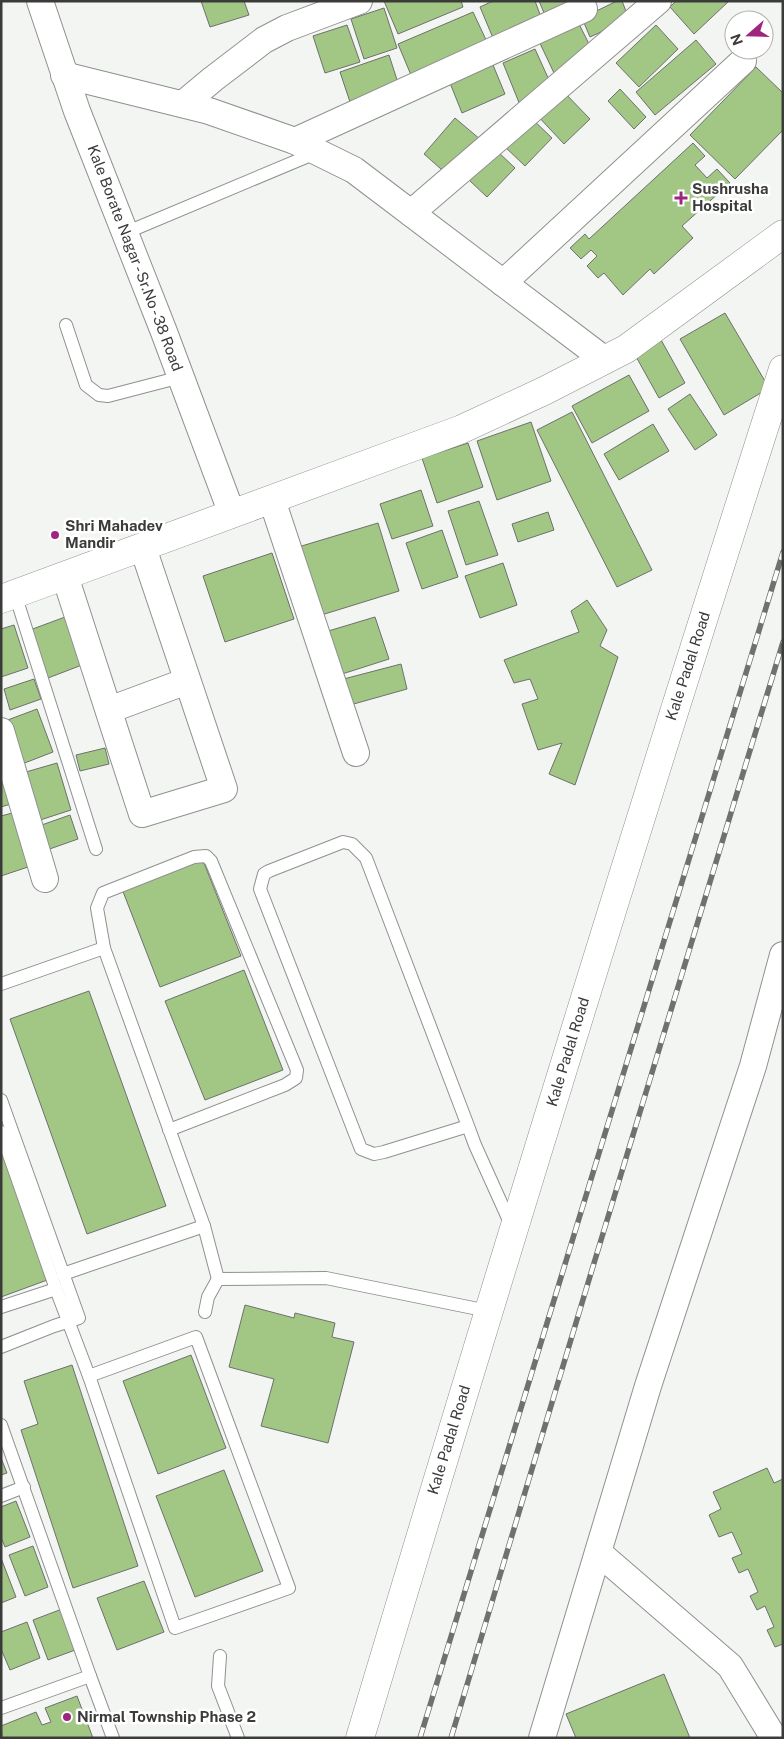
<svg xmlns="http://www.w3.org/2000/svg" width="784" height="1739" font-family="'Public Sans',sans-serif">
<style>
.building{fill:#a2c785;stroke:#6e706d}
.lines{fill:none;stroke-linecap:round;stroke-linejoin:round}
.lane-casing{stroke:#8f918e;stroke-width:14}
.street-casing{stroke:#8f918e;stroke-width:28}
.secondary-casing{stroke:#8f918e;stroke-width:29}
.lane{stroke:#fff;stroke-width:12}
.street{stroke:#fff;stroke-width:26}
.secondary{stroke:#fff;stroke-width:28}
.rail-casing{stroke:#6f716e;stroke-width:5.5}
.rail{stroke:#fff;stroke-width:4;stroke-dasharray:11;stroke-linecap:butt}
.poi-dot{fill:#9e267e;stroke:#fff;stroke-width:2}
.labels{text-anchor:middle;stroke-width:5;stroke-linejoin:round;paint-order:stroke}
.poi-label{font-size:15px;font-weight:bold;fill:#3b3c3a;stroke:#fff;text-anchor:start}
.street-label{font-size:15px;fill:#3b3c3a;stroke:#fff}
</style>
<rect width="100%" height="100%" fill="#f2f5f1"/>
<g class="building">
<path d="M201,1h43l5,14 -39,12z"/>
<path d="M384,1h77l2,6 -65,27z"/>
<path d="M493,1h42l6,16 -48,21 -13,-31z"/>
<path d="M539,1h45l-37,19z"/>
<path d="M617,1h5l7,18 -39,18 -8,-19z"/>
<path d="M676,1h53l-35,33 -24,-27z"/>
<path d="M384,8l13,40 -33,11 -13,-40z"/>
<path d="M473,12l14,30 -76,33 -13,-31z"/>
<path d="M576,18l18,36 -40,19 -17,-36z"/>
<path d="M347,25l13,37 -35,11 -12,-37z"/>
<path d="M656,25l22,24 -39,38 -23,-24z"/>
<path d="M696,40l20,24 -61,51 -19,-23z"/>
<path d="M535,49l19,42 -34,14 -17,-42z"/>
<path d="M389,55l10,31 -49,16 -10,-30z"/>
<path d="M493,65l12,29 -43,19 -12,-30z"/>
<path d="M756,67l27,26v37l-48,49 -45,-44z"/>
<path d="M560,88l30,31 -26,25 -29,-31z"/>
<path d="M620,89l26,28 -12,12 -26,-28z"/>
<path d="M529,116l23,22 -27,28 -23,-22z"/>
<path d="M455,118l26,22 -31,37 -26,-23z"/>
<path d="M693,143l12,13 -10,9 12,13 10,-9 13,14 -48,43 11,12 -39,36 -4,-5 -27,26 -19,-22 -6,5 -11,-12 10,-10 -6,-6 -10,9 -11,-11 15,-14 4,5z"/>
<path d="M497,151l18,17 -28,29 -18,-17z"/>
<path d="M725,313l44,75 -45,27 -44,-76z"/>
<path d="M660,338l25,45 -26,15 -25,-45z"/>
<path d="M629,375l20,36 -57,32 -20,-37z"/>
<path d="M690,394l27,41 -22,15 -27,-41z"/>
<path d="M572,412l80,158 -35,17 -80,-157z"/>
<path d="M531,422l20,59 -54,19 -20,-59z"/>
<path d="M653,424l16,27 -50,29 -15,-26z"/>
<path d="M468,443l15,44 -46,16 -15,-45z"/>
<path d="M421,490l12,36 -41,13 -12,-35z"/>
<path d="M479,501l19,54 -32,10 -18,-54z"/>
<path d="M548,512l6,18 -36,12 -6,-18z"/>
<path d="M378,523l21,68 -84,26 -20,-69z"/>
<path d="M442,530l16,47 -36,12 -16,-46z"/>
<path d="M272,553l22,66 -69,23 -22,-66z"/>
<path d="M503,563l14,42 -37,13 -15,-42z"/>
<path d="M587,600l20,30 -7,16 18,11 -43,128 -26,-11 13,-31 -24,7 -16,-46 16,-5 -8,-20 -16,4 -10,-23 75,-28 -8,-21z"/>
<path d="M65,617l17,48 -34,13 -18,-48z"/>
<path d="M375,617l14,42 -50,16 -14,-43z"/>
<path d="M14,625l14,43 -27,9v-48z"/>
<path d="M401,664l6,25 -64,18 -7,-26z"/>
<path d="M34,679l7,20 -31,11 -6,-21z"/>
<path d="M37,709l16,43 -31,12 -17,-43z"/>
<path d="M105,748l4,16 -29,7 -4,-16z"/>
<path d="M57,763l14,47 -37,12 -15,-48z"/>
<path d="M1,777l13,26 -13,4z"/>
<path d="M16,812l18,53 -33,11v-60z"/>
<path d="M70,815l8,24 -34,12 -8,-24z"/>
<path d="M202,858l39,98 -81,31 -38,-98z"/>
<path d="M244,970l39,100 -78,30 -40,-99z"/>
<path d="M89,991l77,215 -79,28 -77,-215z"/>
<path d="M1,1145l49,134 -49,18z"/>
<path d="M245,1305l49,13 1,-5 40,10 -3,14 22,5 -26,101 -67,-17 13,-47 -45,-12z"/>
<path d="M191,1355l35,93 -68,26 -35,-93z"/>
<path d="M72,1365l66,201 -65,22 -52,-158 17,-6 -14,-43z"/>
<path d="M1,1458l6,15 -6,2z"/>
<path d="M767,1468l7,15 9,-4v165l-8,3 -8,-17 7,-3 -9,-21 -8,4 -7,-14 8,-4 -10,-23 -9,4 -7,-15 10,-4 -10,-22 -13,5 -10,-22 12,-6 -8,-17z"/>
<path d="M224,1470l39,101 -68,26 -39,-101z"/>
<path d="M16,1501l14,36 -25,10 -4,-10v-30z"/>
<path d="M33,1546l15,41 -23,9 -16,-41z"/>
<path d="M1,1558l15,39 -15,6z"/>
<path d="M144,1581l20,51 -47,18 -20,-52z"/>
<path d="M62,1609l16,40 -30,11 -15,-40z"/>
<path d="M27,1622l13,36 -30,12 -9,-21v-17z"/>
<path d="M664,1674l26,64h-114l-10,-24z"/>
<path d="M77,1696l16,42h-91l-1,-12 35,-14 6,13 9,-3 -6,-14z"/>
</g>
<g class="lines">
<g class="lane-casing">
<g id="lane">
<path d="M125,233l193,-81"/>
<path d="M66,325l20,60 13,10 9,1 73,-19"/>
<path d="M15,594l81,255"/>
<path d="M1,984l103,-36"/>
<path d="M1,1100l78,218 -25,8 -53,21"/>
<path d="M468,1126l-84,26 -10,2 -13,-5 -101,-260 4,-15 5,-3 74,-29 9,2 14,14 102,268 7,19 37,82"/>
<path d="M169,1130l116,-45 11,-7 1,-8 -86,-209 -5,-5 -12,1 -91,36 -6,15 7,40 100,278 14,53"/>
<path d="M1,1132l55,157 33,87"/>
<path d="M63,1274l141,-48"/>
<path d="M1,1307l55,-18"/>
<path d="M205,1312l3,-15 10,-18 108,-1 162,33"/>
<path d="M196,1337l93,251 -114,40 -86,-252z"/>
<path d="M1,1425l89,251"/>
<path d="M1,1496l23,-9"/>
<path d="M220,1656l-2,30 20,52"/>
<path d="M1,1708l89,-32 23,62"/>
</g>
</g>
<g class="street-casing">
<g id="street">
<path d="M40,1l37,110 87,221 68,182"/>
<path d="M64,75l145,36 86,30 59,29 251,190"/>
<path d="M183,104l30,-25 51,-39 23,-12 72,-27"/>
<path d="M295,141l289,-132"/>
<path d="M411,213l247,-212"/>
<path d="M503,283l240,-222"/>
<path d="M272,500l84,253"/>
<path d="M65,576l77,238 82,-25 -81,-241"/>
<path d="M109,710l78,-29"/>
<path d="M1,731l44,148"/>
<path d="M599,1553l131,113 44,72"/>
<path d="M542,1738l106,-352 105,-320 30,-111"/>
</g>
</g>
<g class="secondary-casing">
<g id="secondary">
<path d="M1,599l461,-170 82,-38 82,-42 157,-115"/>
<path d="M360,1738c137,-458 277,-914 423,-1369"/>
</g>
</g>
<use href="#lane" class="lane"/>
<use href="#street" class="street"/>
<use href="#secondary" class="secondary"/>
<g class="rail-casing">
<g id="rail">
<path d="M420,1738l363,-1186"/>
<path d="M451,1738l140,-465 192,-631"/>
</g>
</g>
<use href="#rail" class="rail"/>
</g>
<g class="poi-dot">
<path d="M678.5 190.5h5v5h5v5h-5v5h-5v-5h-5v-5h5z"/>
<circle cx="55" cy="535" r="5"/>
<circle cx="67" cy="1717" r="5"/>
</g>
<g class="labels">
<g class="poi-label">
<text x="692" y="194">Sushrusha<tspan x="692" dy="17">Hospital</tspan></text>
<text x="65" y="531">Shri Mahadev<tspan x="65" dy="17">Mandir</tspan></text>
<text x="77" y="1722">Nirmal Township Phase 2</text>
</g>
<g class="street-label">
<text transform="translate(135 258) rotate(69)" y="5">Kale Borate Nagar - Sr.No - 38 Road</text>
<text transform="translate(688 666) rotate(-72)" y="5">Kale Padal Road</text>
<text transform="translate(568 1052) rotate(-73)" y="5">Kale Padal Road</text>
<text transform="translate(449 1440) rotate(-73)" y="5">Kale Padal Road</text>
</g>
</g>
<rect width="784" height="1739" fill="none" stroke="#3b3c3a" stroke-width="5"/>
<g transform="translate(749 35) rotate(250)"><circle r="24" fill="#ffffff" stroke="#b1b1b0"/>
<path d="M0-4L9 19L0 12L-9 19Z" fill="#9e267e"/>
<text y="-8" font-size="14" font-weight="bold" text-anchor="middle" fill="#3b3c3a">N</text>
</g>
</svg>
